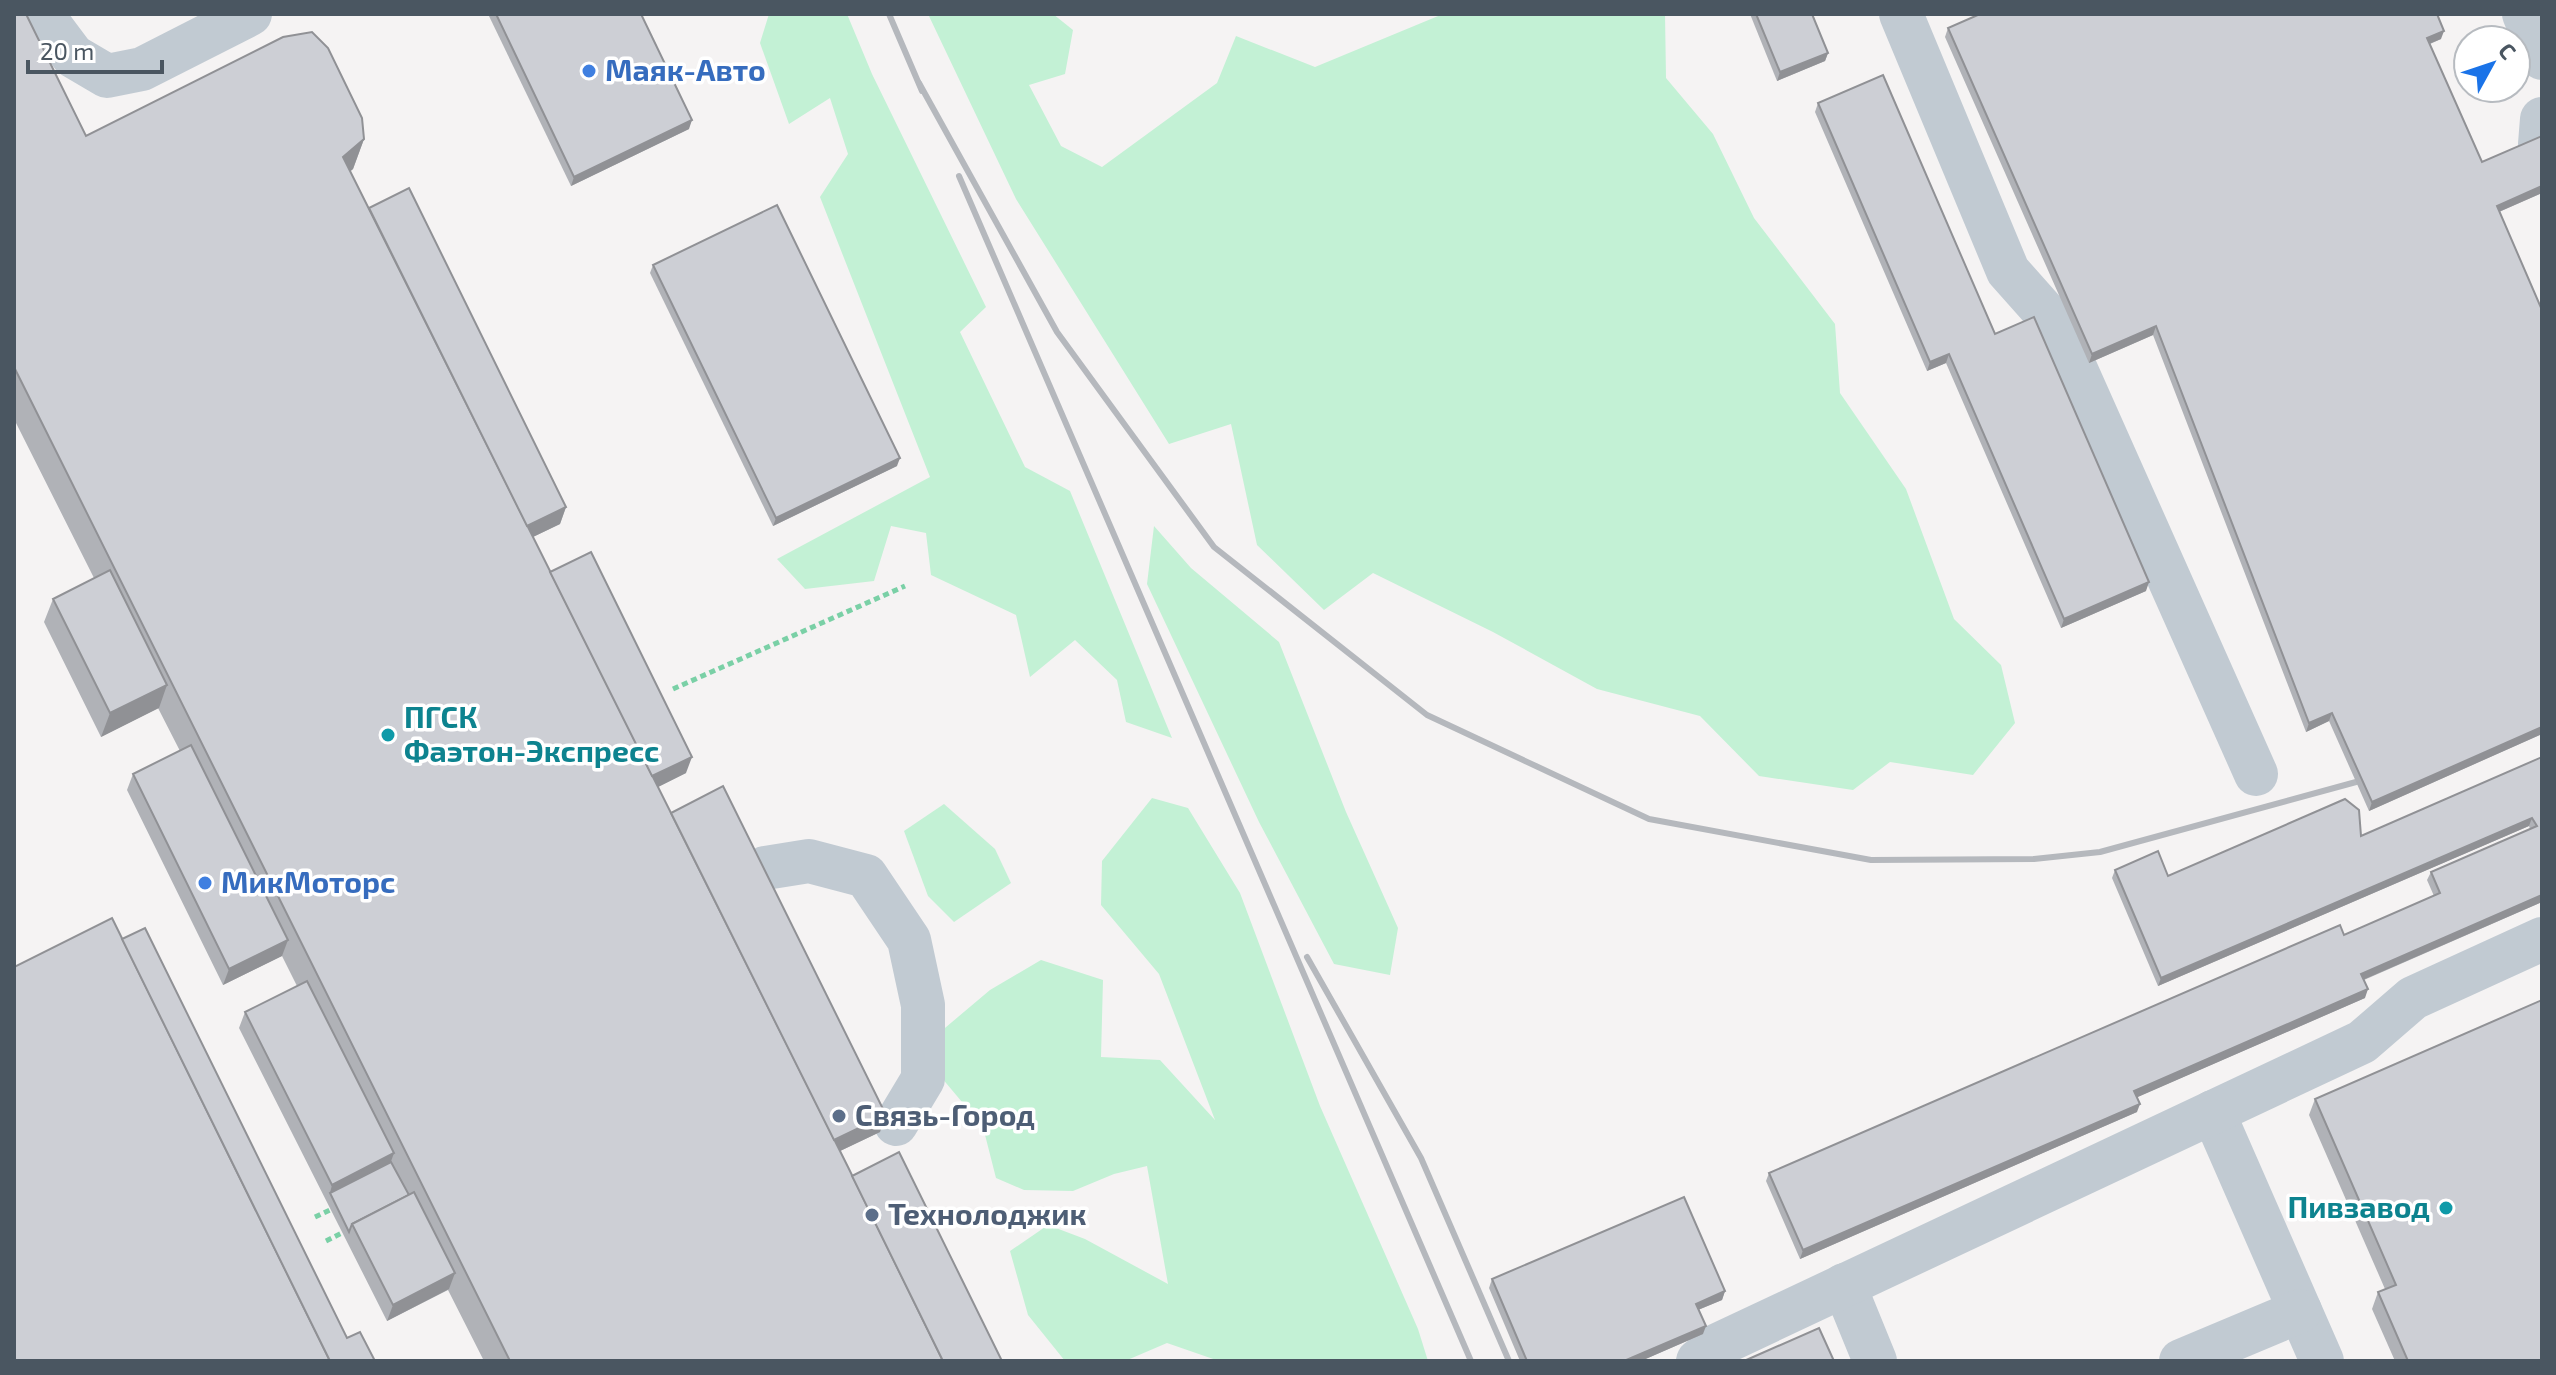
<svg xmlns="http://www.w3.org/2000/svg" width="2556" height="1375" font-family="'Exo 2',sans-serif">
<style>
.green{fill:#c3f1d5}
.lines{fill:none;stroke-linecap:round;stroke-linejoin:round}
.path{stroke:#7ad0a6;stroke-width:5;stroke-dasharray:6 4;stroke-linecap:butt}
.minor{stroke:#c1cad2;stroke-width:44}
.rail{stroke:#b5b8bd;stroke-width:6}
.wall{fill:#b0b2b7}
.shaded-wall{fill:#909195}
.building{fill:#cdcfd5;stroke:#909195;stroke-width:2}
.shop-dot{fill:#3f7fe0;stroke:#fff;stroke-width:3}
.culture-dot{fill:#0f9aa8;stroke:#fff;stroke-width:3}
.service-dot{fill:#5c6f8a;stroke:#fff;stroke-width:3}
.labels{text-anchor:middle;stroke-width:7;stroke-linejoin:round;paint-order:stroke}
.shop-label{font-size:30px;font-weight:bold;fill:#366cbe;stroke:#fff;text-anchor:start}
.culture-label{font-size:30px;font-weight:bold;fill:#0d838f;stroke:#fff;text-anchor:start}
.service-label{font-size:30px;font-weight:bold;fill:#4e5e75;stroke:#fff;text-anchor:start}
</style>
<rect width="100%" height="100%" fill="#f5f3f3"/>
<g class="green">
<path d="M769,14h78l25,60 114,233 -26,25 65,135 45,24 102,247 -46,-16 -9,-42 -42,-40 -45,37 -14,-62 -85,-40 -5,-42 -35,-7 -17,55 -69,8 -28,-30 153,-82 -110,-280 28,-43 -18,-56 -41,26 -29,-81z"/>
<path d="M928,14h125l20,16 -8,44 -36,11 32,61 41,21 115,-84 19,-47 79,31 128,-53h222l1,64 47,56 41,84 81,106 5,69 66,96 48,130 47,46 14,58 -42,52 -83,-13 -37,28 -94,-14 -59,-60 -103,-27 -104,-57 -120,-59 -49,37 -67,-65 -26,-121 -62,20 -153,-245z"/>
<path d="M1154,526l37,42 88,74 67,170 52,116 -8,47 -56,-11 -75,-142 -112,-238z"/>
<path d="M1152,798l36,10 52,85 80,213 98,223 10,32h-209l-52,-18 -42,18h-60l-37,-46 -18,-64 38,-26 37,14 83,45 -21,-118 -33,8 -41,17 -49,-1 -28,-12 -13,-51 -42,-50 -2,-44 51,-43 51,-30 62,20 -2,77 59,3 55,60 -56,-146 -58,-69 1,-44z"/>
<path d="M944,804l51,45 16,34 -57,39 -26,-26 -24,-65z"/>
</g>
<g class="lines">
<g class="path">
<path d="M673,689l232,-103"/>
<path d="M315,1217l19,-9"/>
<path d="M326,1241l20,-10"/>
</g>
<g class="minor">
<path d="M36,14l7,2 30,40 34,20 35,-7 108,-55"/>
<path d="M1901,14l107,257 48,54 200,449"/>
<path d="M2524,14l18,44"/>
<path d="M2542,119l-2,25 2,6"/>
<path d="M765,868l44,-7 57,15 43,64 14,65v74l-27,45"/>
<path d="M2213,1112l109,249"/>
<path d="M1844,1285l31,76"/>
<path d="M1698,1361l20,-16 644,-303 51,-44 129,-59"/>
<path d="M2181,1361l119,-50"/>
</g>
<g class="rail">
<path d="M889,14l33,77"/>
<path d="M919,83l138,249 157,215 213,168 222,104 222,41 163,-1 66,-7 256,-70 19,-8"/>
<path d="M959,176l512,1185"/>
<path d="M1307,957l114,201 88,203"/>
</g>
</g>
<g class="wall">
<path d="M14,14l72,122 278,3 -11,30 -3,2 19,37 197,299 -6,17 -27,13 17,35 136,201 -28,14 13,26 209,319 -40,19 12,25 150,185h-518l-36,-71 -61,31 -148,-293 6,-16 52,-26 -15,-30 -59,29 -96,-195 6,-16 47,-23 -22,-43 -57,29 -57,-115 9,-23 41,-21 -80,-159z"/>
<path d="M488,14h153l48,115 -118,57z"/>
<path d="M1750,14h62l16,39 -3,8 -48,20z"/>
<path d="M1948,28l493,11 -11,5 52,118 60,-26v57l-43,19 43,98v424l-173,77 -40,-90 -23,11 -153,-397 -64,28 -144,-326z"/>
<path d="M1818,103l177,231 151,257 -85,37 -115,-265 -19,8 -112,-259z"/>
<path d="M653,265l244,201 -124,60 -123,-253z"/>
<path d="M2542,757v145l-178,78 1,18 -228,99v15l-337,147 -34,-78 3,-8 575,-238 90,-39 -7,-16 4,-8 99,-43 -1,-3 -371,160 -46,-108 3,-8 53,6 193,-40z"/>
<path d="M2315,1099l227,262h-147l-23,-52 6,-17 7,-3 -76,-174z"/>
<path d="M1492,1279l233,12 -3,9 -24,10 5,24 -62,27h-121l-31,-73z"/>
</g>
<g class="shaded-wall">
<path d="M2444,31l-3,8 -17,7 3,-8z"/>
<path d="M1828,53l-3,8 -48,20 3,-9z"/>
<path d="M692,120l-3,9 -118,57 3,-9z"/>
<path d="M364,139l-11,30 -21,19 11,-31z"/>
<path d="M2542,186v7l-48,21 3,-8z"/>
<path d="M2156,326l-3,9 -64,28 3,-9z"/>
<path d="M1949,354l-3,9 -19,8 3,-9z"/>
<path d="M900,458l-3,8 -124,60 3,-8z"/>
<path d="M566,507l-6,17 -48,23 6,-16z"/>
<path d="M2149,582l-3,9 -85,37 3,-9z"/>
<path d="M167,685l-8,23 -58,29 9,-24z"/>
<path d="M2332,713l-3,8 -23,11 3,-9z"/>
<path d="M2542,727v7l-173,77 3,-9z"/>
<path d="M692,757l-6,16 -50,25 6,-17z"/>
<path d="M2532,818l-3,8 -371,160 3,-8z"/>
<path d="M2542,895v7l-184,80 3,-8z"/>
<path d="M288,940l-6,16 -59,29 6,-16z"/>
<path d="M2368,989l-3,9 -234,102 3,-9z"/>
<path d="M2140,1104l-3,8 -337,147 3,-9z"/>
<path d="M886,1115l-6,17 -63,30 6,-16z"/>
<path d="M394,1153l-6,17 -58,23 2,-8z"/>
<path d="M455,1273l-6,16 -62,32 6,-16z"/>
<path d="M1725,1291l-3,9 -29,12 3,-8z"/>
<path d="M1706,1326l-3,8 -62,27h-17z"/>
</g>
<g class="building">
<path d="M14,14h12l60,122 197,-99 29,-5 16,16 34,70 2,21 -21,18 505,1010 95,194h-433l-496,-994z"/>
<path d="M496,14h145l51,106 -118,57z"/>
<path d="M1756,14h56l16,39 -48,19z"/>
<path d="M1980,14h457l7,17 -17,7 55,124 60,-26v50l-45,20 45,104v417l-170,75 -40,-89 -23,10 -153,-397 -64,28 -144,-326z"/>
<path d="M1883,75l112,259 39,-17 115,265 -85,37 -115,-265 -19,8 -112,-259z"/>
<path d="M409,188l157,319 -39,19 -158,-318z"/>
<path d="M777,205l123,253 -124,60 -123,-253z"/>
<path d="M591,552l101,205 -40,19 -102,-204z"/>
<path d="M110,570l57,115 -57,28 -57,-114z"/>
<path d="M191,745l97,195 -59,29 -96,-195z"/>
<path d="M2542,757v138l-181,79 7,15 -234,102 6,13 -337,146 -34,-77 571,-248 4,10 96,-42 -9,-21 106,-46 -5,-8 -371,160 -46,-108 43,-19 10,25 177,-77 14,11 2,26z"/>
<path d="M723,786l163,329 -52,25 -163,-327z"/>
<path d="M112,918l218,443h-316v-394z"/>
<path d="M145,928l202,410 13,-6 15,29h-45l-208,-422z"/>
<path d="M307,981l87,172 -62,32 -87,-173z"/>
<path d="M2542,1000v361h-134l-30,-69 18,-7 -81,-186z"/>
<path d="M899,1152l103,209h-59l-91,-185z"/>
<path d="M391,1162l18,33 -57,29 -3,8 -19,-39z"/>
<path d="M414,1192l41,81 -62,32 -41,-81z"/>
<path d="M1684,1197l41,94 -29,13 10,22 -82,35h-97l-35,-82z"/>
<path d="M1819,1328l15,33h-90z"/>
</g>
<g class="shop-dot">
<circle cx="589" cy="71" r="8"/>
<circle cx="205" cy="883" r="8"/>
</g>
<g class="culture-dot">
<circle cx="388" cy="735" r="8"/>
<circle cx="2446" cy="1208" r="8"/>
</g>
<g class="service-dot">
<circle cx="839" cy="1116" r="8"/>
<circle cx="872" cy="1215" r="8"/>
</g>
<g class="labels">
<g class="shop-label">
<text x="605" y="81">Маяк-Авто</text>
<text x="221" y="893">МикМоторс</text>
</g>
<g class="culture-label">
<text x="404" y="728">ПГСК<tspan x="404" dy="34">Фаэтон-Экспресс</tspan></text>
<text x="2430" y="1218" text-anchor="end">Пивзавод</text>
</g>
<g class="service-label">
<text x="855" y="1126">Связь-Город</text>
<text x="888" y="1225">Технолоджик</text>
</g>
</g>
<rect width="2556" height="1375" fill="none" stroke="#4a5661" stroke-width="32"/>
<g transform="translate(2492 64) rotate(50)"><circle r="38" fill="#ffffff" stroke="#b7bbc0" stroke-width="2"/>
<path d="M0-6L14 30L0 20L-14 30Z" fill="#1a73e8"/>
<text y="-12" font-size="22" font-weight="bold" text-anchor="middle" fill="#4a5661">С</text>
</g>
<path d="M28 60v12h134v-12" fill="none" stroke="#4a5661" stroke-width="4"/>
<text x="40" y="60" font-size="24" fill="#4a5661" stroke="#ffffff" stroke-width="6" paint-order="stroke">20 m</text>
</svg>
